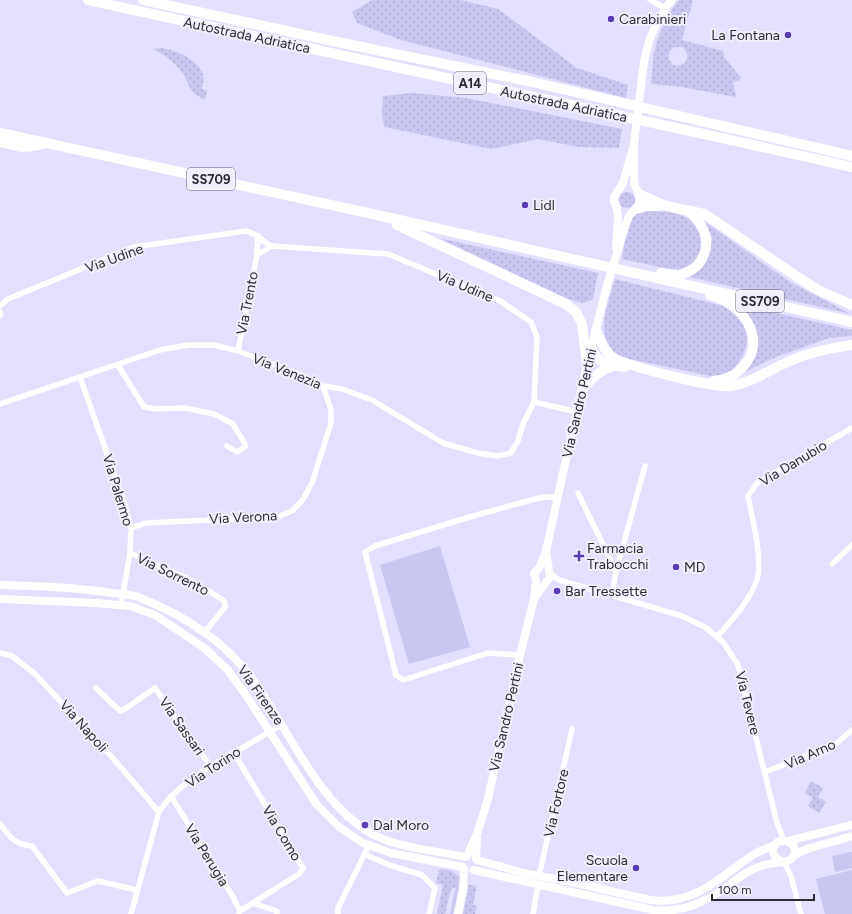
<svg xmlns="http://www.w3.org/2000/svg" width="852" height="914" font-family="Figtree,sans-serif">
<style>
.grass{fill:url(#grass-dots);fill-rule:evenodd}
.garden{fill:#c9c6f0}
.lines{fill:none;stroke-linecap:round;stroke-linejoin:round}
.street{stroke:#fff;stroke-width:5.5}
.secondary{stroke:#fff;stroke-width:8}
.highway{stroke:#fff;stroke-width:10}
.poi-dot{fill:#593bb3;stroke:#f0effc;stroke-width:1.5}
.labels{text-anchor:middle;stroke-width:4;stroke-linejoin:round;paint-order:stroke}
.shield{fill:#f0effc;stroke:#666571;stroke-width:1}
.shield-label{font-size:13px;font-weight:bold;fill:#2b2a35}
.poi-label{font-size:14px;fill:#2b2a35;stroke:#f0effc;text-anchor:start}
.street-label{font-size:14px;fill:#2b2a35;stroke:#f0effc}
</style>
<defs>
<pattern id="grass-dots" width="8" height="8" patternUnits="userSpaceOnUse"><rect width="8" height="8" fill="#c9c6f0"/><path d="M2 2h.1M6 6h.1" fill="none" stroke="#adaace" stroke-width="1.8" stroke-linecap="round"/></pattern>
</defs>
<rect width="100%" height="100%" fill="#e2e0fe"/>
<g class="grass">
<path d="M372,0h88l38,9 79,59 51,17 -2,13 -225,-58 -44,-17 -5,-11z"/>
<path d="M679,0h14l-11,40 41,11 1,6 17,21 -2,3 -6,1 3,15 -54,-10 -31,-3c1,-8 1,-17 2,-25 3,-20 13,-44 26,-59zM675,47h7c11,8 4,22 -9,18 -6,-6 -6,-14 2,-18z"/>
<path d="M162,48c15,2 42,14 42,32 -1,3 -2,6 -2,9l5,2 -2,8c-17,-5 -15,-16 -24,-28 -8,-10 -17,-17 -28,-22z"/>
<path d="M412,93l54,5 156,31 -3,19 -40,-1 -41,-8 -46,10 -108,-22 -2,-14 1,-17z"/>
<circle cx="627" cy="200" r="8"/>
<path d="M667,210l23,9 8,5 5,19 -3,12 -7,9 -13,6 -11,-1 -47,-10c2,-12 5,-42 16,-47 6,-3 22,-2 29,-2z"/>
<path d="M705,222l85,60 61,32 -161,-37 13,-11 7,-14 2,-14z"/>
<path d="M439,238l159,35 -5,26 -9,4 -16,-4z"/>
<path d="M615,279l109,27c4,3 11,7 15,11 11,16 10,32 -2,47 -1,2 -4,5 -6,7 -5,4 -15,4 -21,5l-89,-19c-30,-18 -13,-51 -6,-78z"/>
<path d="M739,305l113,25v6l-23,2 -53,19 -41,20 17,-15 2,-37z"/>
<path d="M811,781l12,7 -5,9 8,5 -7,11 -11,-7 5,-8 -8,-5z"/>
<path d="M442,869l10,2 6,5 -2,11 -5,2 -6,25h-8l6,-29 -7,-2 3,-13z"/>
<path d="M469,885l8,1 -4,19 4,1 -2,8h-12z"/>
</g>
<g class="garden">
<path d="M440,546l30,101 -61,17 -29,-99z"/>
<path d="M852,852v16l-17,4 -3,-16z"/>
<path d="M852,870v44h-27l-9,-35z"/>
<path d="M458,876h3l-1,5 -7,33h-3z"/>
</g>
<g class="lines">
<g class="street">
<path d="M650,0l11,6"/>
<path d="M0,306l8,-7 126,-52 112,-16c11,2 16,11 26,15"/>
<path d="M0,312v4"/>
<path d="M238,351l19,-96 1,-19"/>
<path d="M118,365l26,42 12,2 29,-1 29,6 19,10 12,20v3l-8,5 -10,-6"/>
<path d="M80,377l45,128 6,23 -1,25 -9,52"/>
<path d="M534,402l43,10"/>
<path d="M0,404l160,-54 28,-5h26l24,6 66,25 19,10 19,3 30,11 71,43 35,10 20,3 13,-3 7,-12 5,-17 11,-22 3,-65 -6,-15 -31,-21 -112,-47 -116,-8 -15,9"/>
<path d="M578,493l38,78"/>
<path d="M131,528l15,-5 131,-6 15,-6 10,-10 10,-18 19,-60v-13l-8,-24"/>
<path d="M130,553l59,26 34,21 2,3v4l-20,25"/>
<path d="M832,564l20,-19"/>
<path d="M549,572l10,8 123,36 23,11 18,15 15,23 39,158 7,17"/>
<path d="M612,595l4,-24 29,-105"/>
<path d="M717,637c15,-17 33,-36 40,-58 6,-18 -5,-63 -9,-83l9,-13 95,-55"/>
<path d="M0,653l12,3 23,18 76,82 48,56"/>
<path d="M520,655l-32,-2 -85,27 -7,-5 -31,-123 10,-6 98,-30 62,-17 10,-2h13"/>
<path d="M96,688l24,23 5,-2 30,-21 56,79"/>
<path d="M234,753l69,115 -4,6 -59,37"/>
<path d="M765,772l71,-28 16,-14"/>
<path d="M171,796l62,101 7,14 -1,3"/>
<path d="M0,824c11,14 14,20 32,22l35,47 31,-12 39,9"/>
<path d="M364,854l25,11 33,10 13,13 -6,26"/>
<path d="M784,862l7,14 10,38"/>
<path d="M539,876l33,-147"/>
<path d="M252,903l25,8v3"/>
<path d="M131,914l28,-102c21,-36 88,-64 123,-88"/>
<path d="M338,914v-6l31,-63"/>
<path d="M533,914l5,-29"/>
</g>
<g class="secondary">
<path d="M616,247l2,-30 -1,-8 -3,-8v-4l9,-14 11,-39 10,-82 5,-21 6,-14 12,-21 5,-6"/>
<path d="M0,585c37,1 75,2 112,8 8,1 18,1 26,4 46,18 90,46 118,87 34,49 64,122 118,151 26,13 62,16 91,22"/>
<path d="M536,596l14,-19 -4,-26"/>
<path d="M0,599l95,4 35,3 25,9 48,32 24,22 17,23 73,113 22,22 24,16 28,10 72,14"/>
<path d="M788,841l64,-16"/>
<path d="M794,855l13,-6 45,-13"/>
<path d="M467,856l10,-22 11,-35 32,-144 14,-56 2,-19 -2,-7 5,-5 7,-17 41,-187 21,-82 18,-58 3,-8 9,-10 2,-4v-4l-6,-16v-38"/>
<path d="M476,858l1,-19"/>
<path d="M477,860l47,13 52,10 74,17c46,6 70,-24 106,-47 6,-3 13,-6 19,-8"/>
<path d="M474,870l179,40c30,3 50,-7 74,-23 10,-8 21,-17 34,-21 9,-4 21,-2 29,-6 18,-17 -18,-29 -17,-8 1,5 4,7 8,9"/>
<path d="M458,914l5,-24 1,-21"/>
</g>
<g class="highway">
<path d="M88,0l593,129 171,38"/>
<path d="M143,0l199,43 190,39 320,74"/>
<path d="M0,133l377,82 475,107"/>
<path d="M0,142c20,4 24,8 45,1"/>
<path d="M639,194l27,12 38,8 11,7 84,57 19,12 34,15"/>
<path d="M636,209l11,-3h15"/>
<path d="M397,225l169,79 10,8 6,12 5,40"/>
<path d="M661,273c7,1 14,3 21,1 21,-6 30,-28 20,-47 -3,-6 -9,-11 -13,-16"/>
<path d="M710,295c31,8 59,43 33,72 -8,9 -17,13 -29,14"/>
<path d="M596,331c4,8 8,19 15,25 12,10 107,33 121,30 21,-4 39,-17 58,-25 20,-9 41,-13 62,-16"/>
<path d="M591,348c8,16 17,17 34,19"/>
<path d="M582,390c9,-11 17,-20 32,-24"/>
</g>
</g>
<g class="poi-dot">
<circle cx="611" cy="19" r="4"/>
<circle cx="788" cy="35" r="4"/>
<circle cx="525" cy="205" r="4"/>
<path d="M577 550h4v4h4v4h-4v4h-4v-4h-4v-4h4z"/>
<circle cx="676" cy="567" r="4"/>
<circle cx="557" cy="591" r="4"/>
<circle cx="365" cy="825" r="4"/>
<circle cx="636" cy="868" r="4"/>
</g>
<g class="labels">
<g class="shield">
<rect x="454" y="72" width="32" height="22" rx="3"/>
<rect x="187" y="168" width="48" height="22" rx="3"/>
<rect x="736" y="290" width="48" height="22" rx="3"/>
</g>
<g class="shield-label">
<text x="470" y="88">A14</text>
<text x="211" y="184">SS709</text>
<text x="760" y="306">SS709</text>
</g>
<g class="poi-label">
<text x="619" y="24">Carabinieri</text>
<text x="780" y="40" text-anchor="end">La Fontana</text>
<text x="533" y="210">Lidl</text>
<text x="587" y="553">Farmacia<tspan x="587" dy="16">Trabocchi</tspan></text>
<text x="684" y="572">MD</text>
<text x="565" y="596">Bar Tressette</text>
<text x="373" y="830">Dal Moro</text>
<text x="628" y="865" text-anchor="end">Scuola<tspan x="628" dy="16">Elementare</tspan></text>
</g>
<g class="street-label">
<text transform="translate(247 35) rotate(12)" y="5">Autostrada Adriatica</text>
<text transform="translate(564 104) rotate(12)" y="5">Autostrada Adriatica</text>
<text transform="translate(114 258) rotate(-20)" y="5">Via Udine</text>
<text transform="translate(465 286) rotate(23)" y="5">Via Udine</text>
<text transform="translate(247 303) rotate(-79)" y="5">Via Trento</text>
<text transform="translate(287 371) rotate(22)" y="5">Via Venezia</text>
<text transform="translate(579 403) rotate(-77)" y="5">Via Sandro Pertini</text>
<text transform="translate(793 463) rotate(-31)" y="5">Via Danubio</text>
<text transform="translate(118 490) rotate(73)" y="5">Via Palermo</text>
<text transform="translate(243 517) rotate(-3)" y="5">Via Verona</text>
<text transform="translate(173 574) rotate(26)" y="5">Via Sorrento</text>
<text transform="translate(261 695) rotate(55)" y="5">Via Firenze</text>
<text transform="translate(748 703) rotate(76)" y="5">Via Tevere</text>
<text transform="translate(506 717) rotate(-77)" y="5">Via Sandro Pertini</text>
<text transform="translate(84 726) rotate(48)" y="5">Via Napoli</text>
<text transform="translate(182 726) rotate(55)" y="5">Via Sassari</text>
<text transform="translate(810 754) rotate(-24)" y="5">Via Arno</text>
<text transform="translate(213 767) rotate(-33)" y="5">Via Torino</text>
<text transform="translate(556 803) rotate(-77)" y="5">Via Fortore</text>
<text transform="translate(282 833) rotate(59)" y="5">Via Como</text>
<text transform="translate(207 855) rotate(58)" y="5">Via Perugia</text>
</g>
</g>
<path d="M712 894v6h102v-6" fill="none" stroke="#2b2a35" stroke-width="2"/>
<text x="718" y="894" font-size="12" fill="#2b2a35" stroke="#f0effc" stroke-width="3" paint-order="stroke">100 m</text>
</svg>
